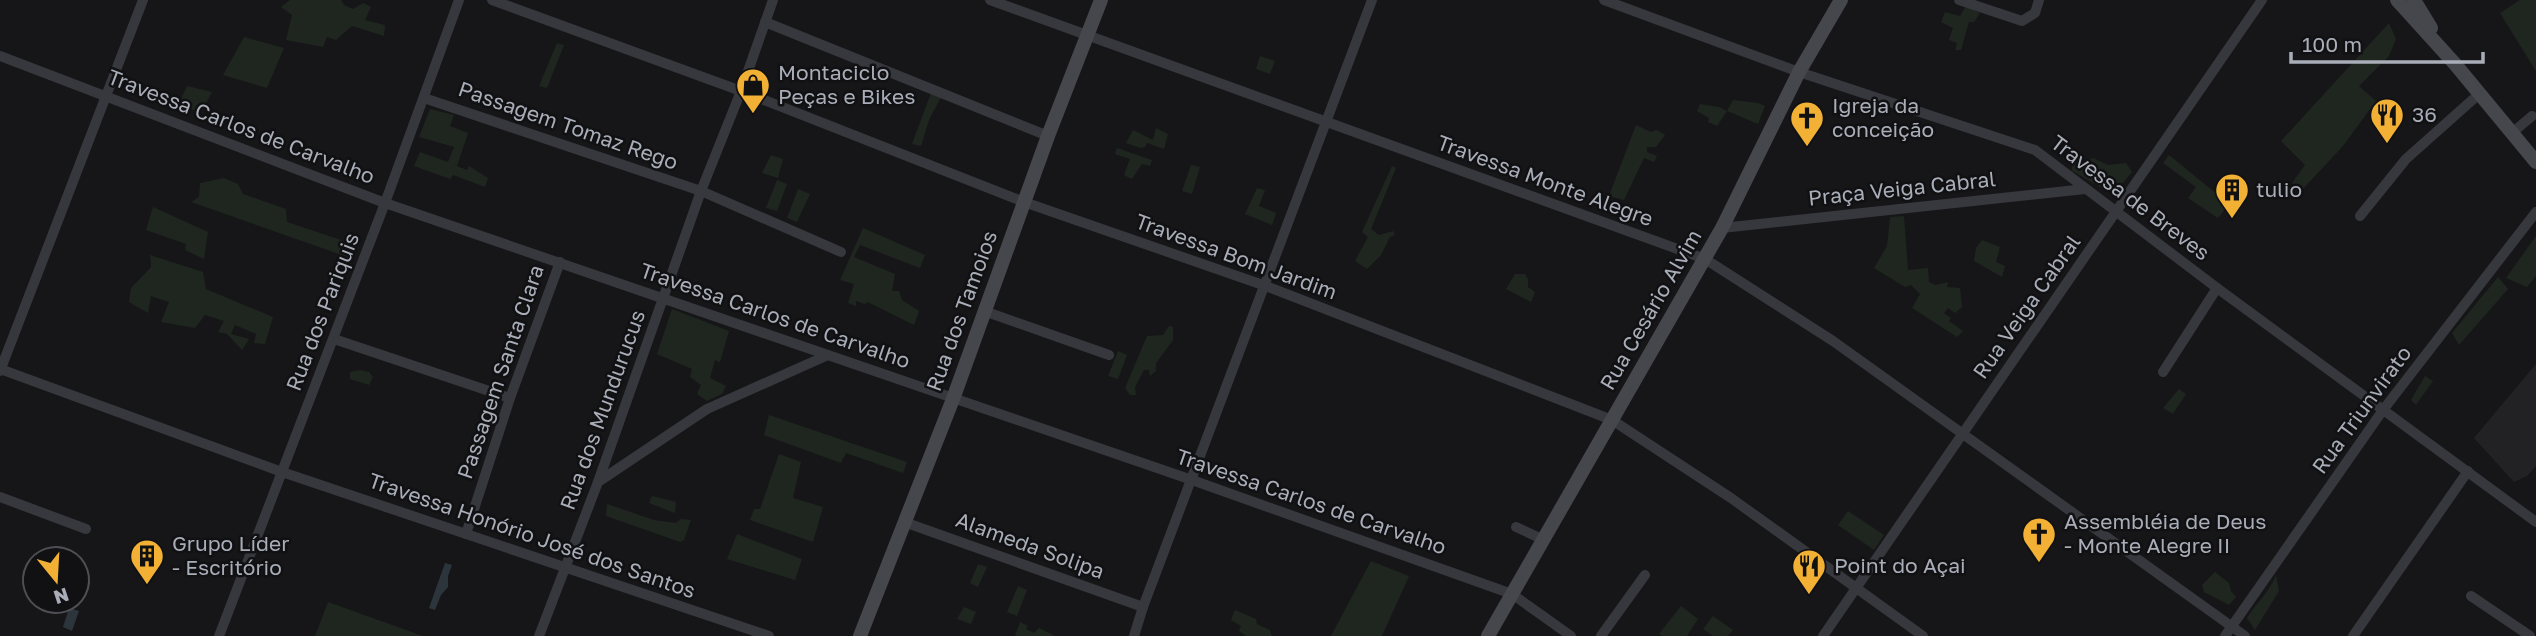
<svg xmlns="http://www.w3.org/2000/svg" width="2536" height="636" font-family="'Golos Text',sans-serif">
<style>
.built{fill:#222225}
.green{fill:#1e261f}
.water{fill:#2c353c}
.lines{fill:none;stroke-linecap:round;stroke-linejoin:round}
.street{stroke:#37383d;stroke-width:10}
.secondary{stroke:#45474d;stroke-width:14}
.labels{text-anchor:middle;stroke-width:5;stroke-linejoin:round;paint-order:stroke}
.poi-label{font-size:21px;fill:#a8adb8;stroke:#111113;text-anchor:start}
.street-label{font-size:21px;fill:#a8adb8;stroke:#111113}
</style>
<rect width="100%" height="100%" fill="#161618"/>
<path class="built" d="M2536,364v102l-9,10 -13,6 -40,-44z"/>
<g class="green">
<path d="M290,0h51l3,5 9,4 10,-6 8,4 -6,13 20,5 -1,11 -32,-10 -16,14 -9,-3 -4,10 -37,-7 6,-25 -11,-8z"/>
<path d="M2520,0h16v71l-36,-58z"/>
<path d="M1966,6l14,7 -6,9h-5l-8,28h-6l2,-7 -8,-3 4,-12 -12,-6 4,-10 15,4z"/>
<path d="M2389,23l7,16 -7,17 -30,30 17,15 -33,45 -41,44 -10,-7 13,-18 -24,-24z"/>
<path d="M244,37l40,11 -17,40 -44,-13z"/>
<path d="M557,43l7,2 -17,43 -8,-2z"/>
<path d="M1260,56l15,5 -5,13 -14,-5z"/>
<path d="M187,86l25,6 -11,21 -17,-7 1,-3 -5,-2z"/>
<path d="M931,93l10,4 -12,23 -8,26 -9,-2z"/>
<path d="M1733,100l25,3 7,3 -7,18 -31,-13 -10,15 -9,-4 1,-4 -12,-7 3,-7 19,3 8,4z"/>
<path d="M430,109l24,6 -4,11 18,7 -11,33 10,4 2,-4 19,12 -3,9 -32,-12 -3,4 -36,-13 6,-14 28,10 6,-15 -35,-10z"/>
<path d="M1636,125l15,7 6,-2 8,5 -9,12h-9v5l10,4 -3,6 -10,-4 -20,42 -15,-4z"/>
<path d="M1156,128l12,6 -4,15 -17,-6 -2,4 -5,1 -14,-5 7,-13 20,10z"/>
<path d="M1117,148l35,12 -2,6 -8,-2 -10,15 -8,-4 6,-16 -15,-5z"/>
<path d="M771,155l12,4 -5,19 -16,-5z"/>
<path d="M2169,155l60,49 -11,14 -30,-20 8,-11 -33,-24z"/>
<path d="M2093,158l15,7 18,-2 6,9 -10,12 -22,3 -28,-16 1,-11 12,2z"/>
<path d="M1191,165l9,2 -8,27 -10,-3z"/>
<path d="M1392,166l4,2 -25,61 8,6 14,-4 2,4 -5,2 -9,18 -14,14 -12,-8 13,-24 -6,-5z"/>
<path d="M224,178l14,6 5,10 43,15 1,13 69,23 -6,21 -11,-4v-8l-148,-52 8,-5 1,-14z"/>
<path d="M777,180l10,4 -10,27 -11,-3z"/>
<path d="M1257,188l8,2 -6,16 17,7 -4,12 -27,-11z"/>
<path d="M798,189l12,5 -13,28 -10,-4z"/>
<path d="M153,207l55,25 -4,27 -19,-9 1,-6 -40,-14z"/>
<path d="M1904,216l4,54 20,-2 1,14 6,3 13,-3 -1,5 13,1 2,19 -7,6 -7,-5 -4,5 7,5 -2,3 14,10 -6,6 -45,-29 8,-14 -9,-9 -6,2 -31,-19 13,-22 3,-29z"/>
<path d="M863,228l62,27 -5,13 -60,-23 -6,12 41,17 -3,17h7l3,9 17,11 -5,14 -46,-23 -3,2 -9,-3v5l-8,-3 6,-19 -14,-4z"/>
<path d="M2536,236v40l-9,11 -21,-9z"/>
<path d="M1982,240l18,7 -4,15 9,4 -3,11 -28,-16 2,-13z"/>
<path d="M150,255l53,17 3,17 67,28 -8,27 -11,-1 2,-9 -21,-9 -4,9 18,5 -7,11 -15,-16 -9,-2 6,-11 -19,-6 -10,13 -34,-6 8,-20 -18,-6 -3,17 -19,-11 2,-14 20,-21z"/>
<path d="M1515,274h10l3,5v8l7,5 -4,10 -25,-13z"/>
<path d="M2498,277l10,12 -49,56 -7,-12z"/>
<path d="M672,309l57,22 -9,31 -5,-2 -5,18 16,8 -4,8 -15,7 -10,-7 4,-9 -11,-8 2,-8 -35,-15z"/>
<path d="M1169,326l4,1v13l-17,23v8l-6,5 -1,-6h-5l-9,17 1,8h-6l-5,-7 22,-52 16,-1z"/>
<path d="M1118,351l9,4 -9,24 -10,-3z"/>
<path d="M360,370l9,2 4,5 -4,8 -19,-6v-7z"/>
<path d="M2425,376l8,5 -17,24 -5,-5z"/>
<path d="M2179,389l7,5 -13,20 -10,-6z"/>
<path d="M769,415l138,47 -4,11 -57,-20 -5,10 -77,-28z"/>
<path d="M779,454l22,8 -8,36 30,9 -10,35 -63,-22 4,-11h6z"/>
<path d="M652,496l24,6 -1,11 -26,-10z"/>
<path d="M607,504l47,16 22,3 5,-4 10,1 -7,20 -4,2 -74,-26z"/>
<path d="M1848,511l36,24 -10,15 -36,-25z"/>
<path d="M737,534l65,25 -7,21 -68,-21z"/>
<path d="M1371,561l38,15 -27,60h-51z"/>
<path d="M978,564l9,3 -9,20 -8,-4z"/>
<path d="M2215,572l14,11 2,8 5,6 -7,8 -25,-13 -2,-7z"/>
<path d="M2276,575l3,16 -24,39 -8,-12c10,-16 22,-25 29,-43z"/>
<path d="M1018,586l9,4 -10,26 -10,-4z"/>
<path d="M328,602l95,34h-108z"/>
<path d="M1681,606l17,13 -11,17h-25l-3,-2z"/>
<path d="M964,607l12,5 -5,12 -14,-5z"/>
<path d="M1235,610l21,9 1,5 13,6 2,6h-26l-7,-5 2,-5 -10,-6z"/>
<path d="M1713,616l20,14 -5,6h-15l-10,-7z"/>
<path d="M1020,622l8,4 -2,3 8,4 5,-5 16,8h-38l-2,-1z"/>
</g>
<g class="water">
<path d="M445,563l7,2 -4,11v11l-7,8 -6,15 -6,-2z"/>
<path d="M69,608l10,3 -7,20 -9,-4z"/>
</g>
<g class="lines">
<g class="street">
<path d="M492,0l249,91 283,111 239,83 349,135 119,78 192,138"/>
<path d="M990,0l715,259 128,82 412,295"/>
<path d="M1604,0l195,72 236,78 182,138 319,234"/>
<path d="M1959,0l63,21 13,-8 4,-13"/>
<path d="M765,22l283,114"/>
<path d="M0,56l385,147 807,277 320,114 59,42"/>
<path d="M424,98l277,93 140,61"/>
<path d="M2512,133l20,-17"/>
<path d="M2360,216l46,-57 73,-65"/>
<path d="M1722,228l363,-39"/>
<path d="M984,311l125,44"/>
<path d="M334,339l176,59"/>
<path d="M0,369l282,103 487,164"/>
<path d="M0,371l143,-371"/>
<path d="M2163,372l54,-84"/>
<path d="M598,482l109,-73 121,-54"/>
<path d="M0,497l86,32"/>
<path d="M904,522l239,85"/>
<path d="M1516,527l26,12"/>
<path d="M466,534l44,-136 50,-136"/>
<path d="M2471,596l59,40"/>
<path d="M219,636l166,-433 74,-203"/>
<path d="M539,636l59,-154 103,-291 40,-100 32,-91"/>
<path d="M1134,636l9,-29 229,-607"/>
<path d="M1601,636l44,-61"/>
<path d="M1823,636l439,-636"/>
<path d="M2225,636l158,-226 153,-198"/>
<path d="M2353,636l115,-165"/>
</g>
<g class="secondary">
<path d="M2397,0l58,64 81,98"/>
<path d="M2414,0l17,28"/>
<path d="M860,636l93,-237 95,-263 53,-136"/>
<path d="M1488,636l234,-408 77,-156 42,-72"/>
</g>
</g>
<defs>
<g id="shop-pin" transform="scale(1.75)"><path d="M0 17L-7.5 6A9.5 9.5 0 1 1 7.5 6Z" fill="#f2b134" stroke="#111113"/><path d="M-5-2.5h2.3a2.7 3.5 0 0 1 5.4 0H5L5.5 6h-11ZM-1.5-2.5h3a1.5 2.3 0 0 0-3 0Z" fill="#111"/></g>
<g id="restaurant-pin" transform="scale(1.75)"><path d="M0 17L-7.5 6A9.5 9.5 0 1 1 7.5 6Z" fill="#f2b134" stroke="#111113"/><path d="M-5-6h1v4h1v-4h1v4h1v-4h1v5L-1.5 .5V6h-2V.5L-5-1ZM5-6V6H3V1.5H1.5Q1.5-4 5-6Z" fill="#111"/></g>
<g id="church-pin" transform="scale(1.75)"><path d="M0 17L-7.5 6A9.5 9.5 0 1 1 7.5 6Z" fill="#f2b134" stroke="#111113"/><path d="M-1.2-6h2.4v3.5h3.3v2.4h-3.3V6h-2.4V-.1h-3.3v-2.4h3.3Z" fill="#111"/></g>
<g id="building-pin" transform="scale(1.75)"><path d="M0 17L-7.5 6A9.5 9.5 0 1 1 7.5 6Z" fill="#f2b134" stroke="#111113"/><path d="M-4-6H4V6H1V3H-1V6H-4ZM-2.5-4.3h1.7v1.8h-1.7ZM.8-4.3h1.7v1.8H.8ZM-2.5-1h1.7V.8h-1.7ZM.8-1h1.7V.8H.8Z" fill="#111"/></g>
</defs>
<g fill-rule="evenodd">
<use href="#shop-pin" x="753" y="85"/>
<use href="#restaurant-pin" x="2387" y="115"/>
<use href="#church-pin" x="1807" y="118"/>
<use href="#building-pin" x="2232" y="190"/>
<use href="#church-pin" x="2039" y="534"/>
<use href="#building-pin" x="147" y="556"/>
<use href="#restaurant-pin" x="1809" y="566"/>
</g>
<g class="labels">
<g class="poi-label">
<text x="778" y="80">Montaciclo<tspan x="778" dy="24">Peças e Bikes</tspan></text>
<text x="1832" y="113">Igreja da<tspan x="1832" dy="24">conceição</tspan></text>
<text x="2412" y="122">36</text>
<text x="2256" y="197">tulio</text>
<text x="2064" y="529">Assembléia de Deus<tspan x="2064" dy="24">- Monte Alegre II</tspan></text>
<text x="172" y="551">Grupo Líder<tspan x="172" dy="24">- Escritório</tspan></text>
<text x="1834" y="573">Point do Açai</text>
</g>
<g class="street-label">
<text transform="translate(568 126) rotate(19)" y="7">Passagem Tomaz Rego</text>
<text transform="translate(241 127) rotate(21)" y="7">Travessa Carlos de Carvalho</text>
<text transform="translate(1545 181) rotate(20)" y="7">Travessa Monte Alegre</text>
<text transform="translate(1902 189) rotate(-6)" y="7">Praça Veiga Cabral</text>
<text transform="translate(2130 198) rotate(37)" y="7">Travessa de Breves</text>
<text transform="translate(1236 257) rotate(20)" y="7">Travessa Bom Jardim</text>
<text transform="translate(2027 307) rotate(-55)" y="7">Rua Veiga Cabral</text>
<text transform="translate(1651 310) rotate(-60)" y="7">Rua Cesário Alvim</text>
<text transform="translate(962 311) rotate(-70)" y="7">Rua dos Tamoios</text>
<text transform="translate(323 312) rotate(-69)" y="7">Rua dos Pariquis</text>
<text transform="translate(775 316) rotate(19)" y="7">Travessa Carlos de Carvalho</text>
<text transform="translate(501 372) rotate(-71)" y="7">Passagem Santa Clara</text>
<text transform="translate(603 410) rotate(-70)" y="7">Rua dos Mundurucus</text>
<text transform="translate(2362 410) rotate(-54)" y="7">Rua Triunvirato</text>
<text transform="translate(1311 502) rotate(19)" y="7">Travessa Carlos de Carvalho</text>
<text transform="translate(532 536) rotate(19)" y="7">Travessa Honório José dos Santos</text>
<text transform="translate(1030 546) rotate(20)" y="7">Alameda Solipa</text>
</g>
</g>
<g transform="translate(56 580) rotate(162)"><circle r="33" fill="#111113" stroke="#4d4f55" stroke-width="2"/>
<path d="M0-5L12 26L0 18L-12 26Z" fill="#f2b134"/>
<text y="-10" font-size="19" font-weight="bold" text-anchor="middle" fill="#a8adb8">N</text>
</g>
<path d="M2291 52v10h192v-10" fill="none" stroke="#a8adb8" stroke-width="3.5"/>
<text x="2302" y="52" font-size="21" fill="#a8adb8" stroke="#111113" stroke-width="5" paint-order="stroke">100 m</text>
</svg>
